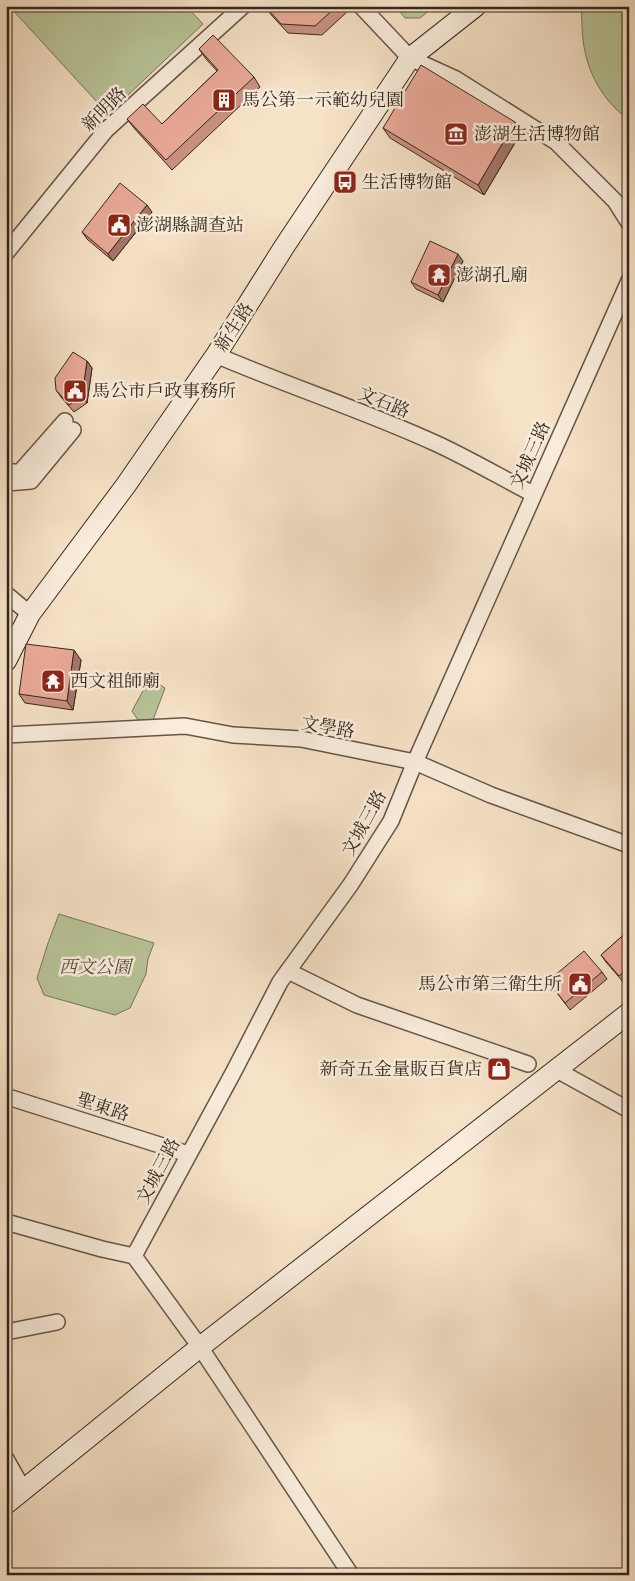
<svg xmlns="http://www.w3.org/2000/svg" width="635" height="1581" font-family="'Old Standard TT','Noto Serif TC',serif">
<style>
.green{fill:#b8c498;stroke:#76765a}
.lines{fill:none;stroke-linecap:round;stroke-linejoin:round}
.minor-casing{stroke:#655647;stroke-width:18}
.secondary-casing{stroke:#35271c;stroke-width:22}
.minor{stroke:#f9ecdb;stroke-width:15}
.secondary{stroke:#f9ecdb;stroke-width:20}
.wall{fill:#c99284;stroke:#35271c}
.shaded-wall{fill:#a4776b;stroke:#35271c}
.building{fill:#eaaa99;stroke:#35271c}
.labels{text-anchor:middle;stroke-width:5;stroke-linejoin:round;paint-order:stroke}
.poi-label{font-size:18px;fill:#35271c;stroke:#f9ecdb;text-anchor:start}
.street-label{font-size:18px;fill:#35271c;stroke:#f9ecdb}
.park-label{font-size:18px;font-style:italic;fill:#564e3b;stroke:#f9ecdb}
</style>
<rect width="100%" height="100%" fill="#f6e2c7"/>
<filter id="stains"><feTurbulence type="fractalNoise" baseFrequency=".004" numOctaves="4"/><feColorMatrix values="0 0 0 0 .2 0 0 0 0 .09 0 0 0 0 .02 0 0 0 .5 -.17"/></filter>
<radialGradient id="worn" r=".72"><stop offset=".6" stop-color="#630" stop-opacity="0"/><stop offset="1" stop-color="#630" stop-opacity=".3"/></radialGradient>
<g class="green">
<path d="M9,6h177l17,18 -95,90z"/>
<path d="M395,6h40l-15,12h-15z"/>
<path d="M582,6h47v114c-31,-23 -46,-56 -47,-94 0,-7 -1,-13 0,-20z"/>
<path d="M629,420v59c-8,-24 -7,-35 0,-59z"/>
<path d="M150,678l15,10 -12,32h-15l-6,-9z"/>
<path d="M59,914l95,29 -6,16 -2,15 -16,34 -15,7 -71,-20 -7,-17 11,-35z"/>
</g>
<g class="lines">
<g class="minor-casing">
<g id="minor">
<path d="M361,6l49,52 46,21 100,63 59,59 14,22"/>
<path d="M6,253l100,-123 137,-124"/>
<path d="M216,355c72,31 147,55 219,88 33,15 65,34 98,51"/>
<path d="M6,472h14l45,-51"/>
<path d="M6,483l25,-2 42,-51"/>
<path d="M6,594l24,20"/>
<path d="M6,735l179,-9 48,9 68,4 114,23 76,33 138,50"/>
<path d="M288,971l69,34 171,59"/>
<path d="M555,1069l74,41"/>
<path d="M6,1098l2,-1 180,57"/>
<path d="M6,1222l96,27 32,7"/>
<path d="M6,1332l51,-10"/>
<path d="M6,1459l18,32"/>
<path d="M351,1575l-151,-228 -66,-91 99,-183 47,-91 71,-98 40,-63 24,-59 214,-481"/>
</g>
</g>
<g class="secondary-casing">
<g id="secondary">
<path d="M6,661l24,-47 96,-129 90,-130 68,-108 126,-189 66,-52"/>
<path d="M6,1504l194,-157 429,-334"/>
</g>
</g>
<use href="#minor" class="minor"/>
<use href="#secondary" class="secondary"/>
</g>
<g class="wall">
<path d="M263,6h82l3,5 -26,24 -34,-2z"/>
<path d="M199,49l55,28 6,10 -88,83 -38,-42 -7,-9 35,5 55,-53 -11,-12z"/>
<path d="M383,128l139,3 -38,64 -94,-57z"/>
<path d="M152,212l-39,49 -26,-22 -5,-7z"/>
<path d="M463,261l-20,41 -27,-13 -5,-7z"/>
<path d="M87,361l5,7 -5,35 -13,9 -13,-15 -5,-7z"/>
<path d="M81,660l-8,50 -48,-7 -6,-9z"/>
<path d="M629,930v49l-5,4 -18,-21 -5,-7z"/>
<path d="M602,972l5,7 -37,31 -22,-29z"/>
</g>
<g class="shaded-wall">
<path d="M515,122l7,9 -38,64 -6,-10z"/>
<path d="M147,205l5,7 -39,49 -5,-7z"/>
<path d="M458,254l5,7 -20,41 -5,-7z"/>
<path d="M87,361l5,7 -5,35 -5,-7z"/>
<path d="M74,650l7,10 -8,50 -6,-9z"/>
</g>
<g class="building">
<path d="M265,6h72l-22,20 -34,-2z"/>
<path d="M213,35l41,42 -88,83 -39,-41 16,-15 19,20 56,-54 -19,-21z"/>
<path d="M421,65l94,57 -37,63 -95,-57z"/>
<path d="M120,183l27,22 -39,49 -26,-22z"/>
<path d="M430,241l28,13 -20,41 -27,-13z"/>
<path d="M73,352l14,9 -5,35 -13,9 -13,-15 -1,-12z"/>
<path d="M26,644l48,6 -7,51 -48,-7z"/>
<path d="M629,930v38l-10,8 -18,-21z"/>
<path d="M584,951l18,21 -37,31 -17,-22z"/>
</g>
<defs>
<g id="building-square" transform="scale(1.25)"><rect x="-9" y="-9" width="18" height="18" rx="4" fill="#8f2418" stroke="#f9ecdb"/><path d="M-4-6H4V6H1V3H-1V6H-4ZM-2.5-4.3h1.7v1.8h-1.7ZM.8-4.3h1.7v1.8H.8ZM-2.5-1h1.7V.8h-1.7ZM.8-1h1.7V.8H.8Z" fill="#fff"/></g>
<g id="museum-square" transform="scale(1.25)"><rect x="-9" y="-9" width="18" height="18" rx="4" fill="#8f2418" stroke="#f9ecdb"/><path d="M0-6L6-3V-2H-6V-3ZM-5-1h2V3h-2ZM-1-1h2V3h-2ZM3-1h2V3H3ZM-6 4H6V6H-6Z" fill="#fff"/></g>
<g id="bus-square" transform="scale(1.25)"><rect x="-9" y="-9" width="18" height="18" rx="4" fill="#8f2418" stroke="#f9ecdb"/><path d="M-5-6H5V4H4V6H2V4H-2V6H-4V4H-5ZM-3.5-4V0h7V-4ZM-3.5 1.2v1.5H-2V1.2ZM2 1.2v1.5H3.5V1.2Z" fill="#fff"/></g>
<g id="civic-square" transform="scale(1.25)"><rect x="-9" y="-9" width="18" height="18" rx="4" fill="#8f2418" stroke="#f9ecdb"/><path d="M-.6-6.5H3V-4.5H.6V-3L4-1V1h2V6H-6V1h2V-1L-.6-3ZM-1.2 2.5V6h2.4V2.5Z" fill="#fff"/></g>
<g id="temple-square" transform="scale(1.25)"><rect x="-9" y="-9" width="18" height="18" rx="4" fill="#8f2418" stroke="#f9ecdb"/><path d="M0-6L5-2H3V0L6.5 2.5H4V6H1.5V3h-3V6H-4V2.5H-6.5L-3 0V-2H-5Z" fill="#fff"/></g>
<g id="shop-square" transform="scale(1.25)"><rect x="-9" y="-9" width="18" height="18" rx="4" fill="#8f2418" stroke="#f9ecdb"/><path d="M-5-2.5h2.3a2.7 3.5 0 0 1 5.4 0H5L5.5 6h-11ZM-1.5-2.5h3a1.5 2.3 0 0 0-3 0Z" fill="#fff"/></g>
</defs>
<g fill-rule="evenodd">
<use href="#building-square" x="224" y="100"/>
<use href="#museum-square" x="456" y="134"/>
<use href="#bus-square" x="345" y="182"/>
<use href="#civic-square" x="119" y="225"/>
<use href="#temple-square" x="439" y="275"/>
<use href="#civic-square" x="75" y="391"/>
<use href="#temple-square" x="53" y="681"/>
<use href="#civic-square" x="580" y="984"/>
<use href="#shop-square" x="499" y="1069"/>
</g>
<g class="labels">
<g class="poi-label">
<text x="242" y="106">馬公第一示範幼兒園</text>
<text x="474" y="140">澎湖生活博物館</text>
<text x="362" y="188">生活博物館</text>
<text x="136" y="231">澎湖縣調查站</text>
<text x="456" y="281">澎湖孔廟</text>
<text x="92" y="397">馬公市戶政事務所</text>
<text x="70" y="687">西文祖師廟</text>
<text x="562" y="990" text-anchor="end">馬公市第三衛生所</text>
<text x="482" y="1075" text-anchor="end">新奇五金量販百貨店</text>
</g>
<g class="street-label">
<text transform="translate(104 109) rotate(-45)" y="6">新明路</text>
<text transform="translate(234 327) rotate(-57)" y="6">新生路</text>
<text transform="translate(384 402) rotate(22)" y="6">文石路</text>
<text transform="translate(530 455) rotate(-66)" y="6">文城三路</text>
<text transform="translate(328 727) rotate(10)" y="6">文學路</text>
<text transform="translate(364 823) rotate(-61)" y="6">文城三路</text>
<text transform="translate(103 1107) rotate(18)" y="6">聖東路</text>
<text transform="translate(158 1171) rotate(-62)" y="6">文城三路</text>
</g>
<g class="park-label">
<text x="95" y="973">西文公園</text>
</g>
</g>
<rect width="635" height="1581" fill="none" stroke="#f6e2c7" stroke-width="25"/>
<rect x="8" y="8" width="620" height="1566" fill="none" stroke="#35271c" stroke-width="2.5"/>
<rect x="12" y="12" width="610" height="1556" fill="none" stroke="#35271c"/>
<rect width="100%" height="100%" filter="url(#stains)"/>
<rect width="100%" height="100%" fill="url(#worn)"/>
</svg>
